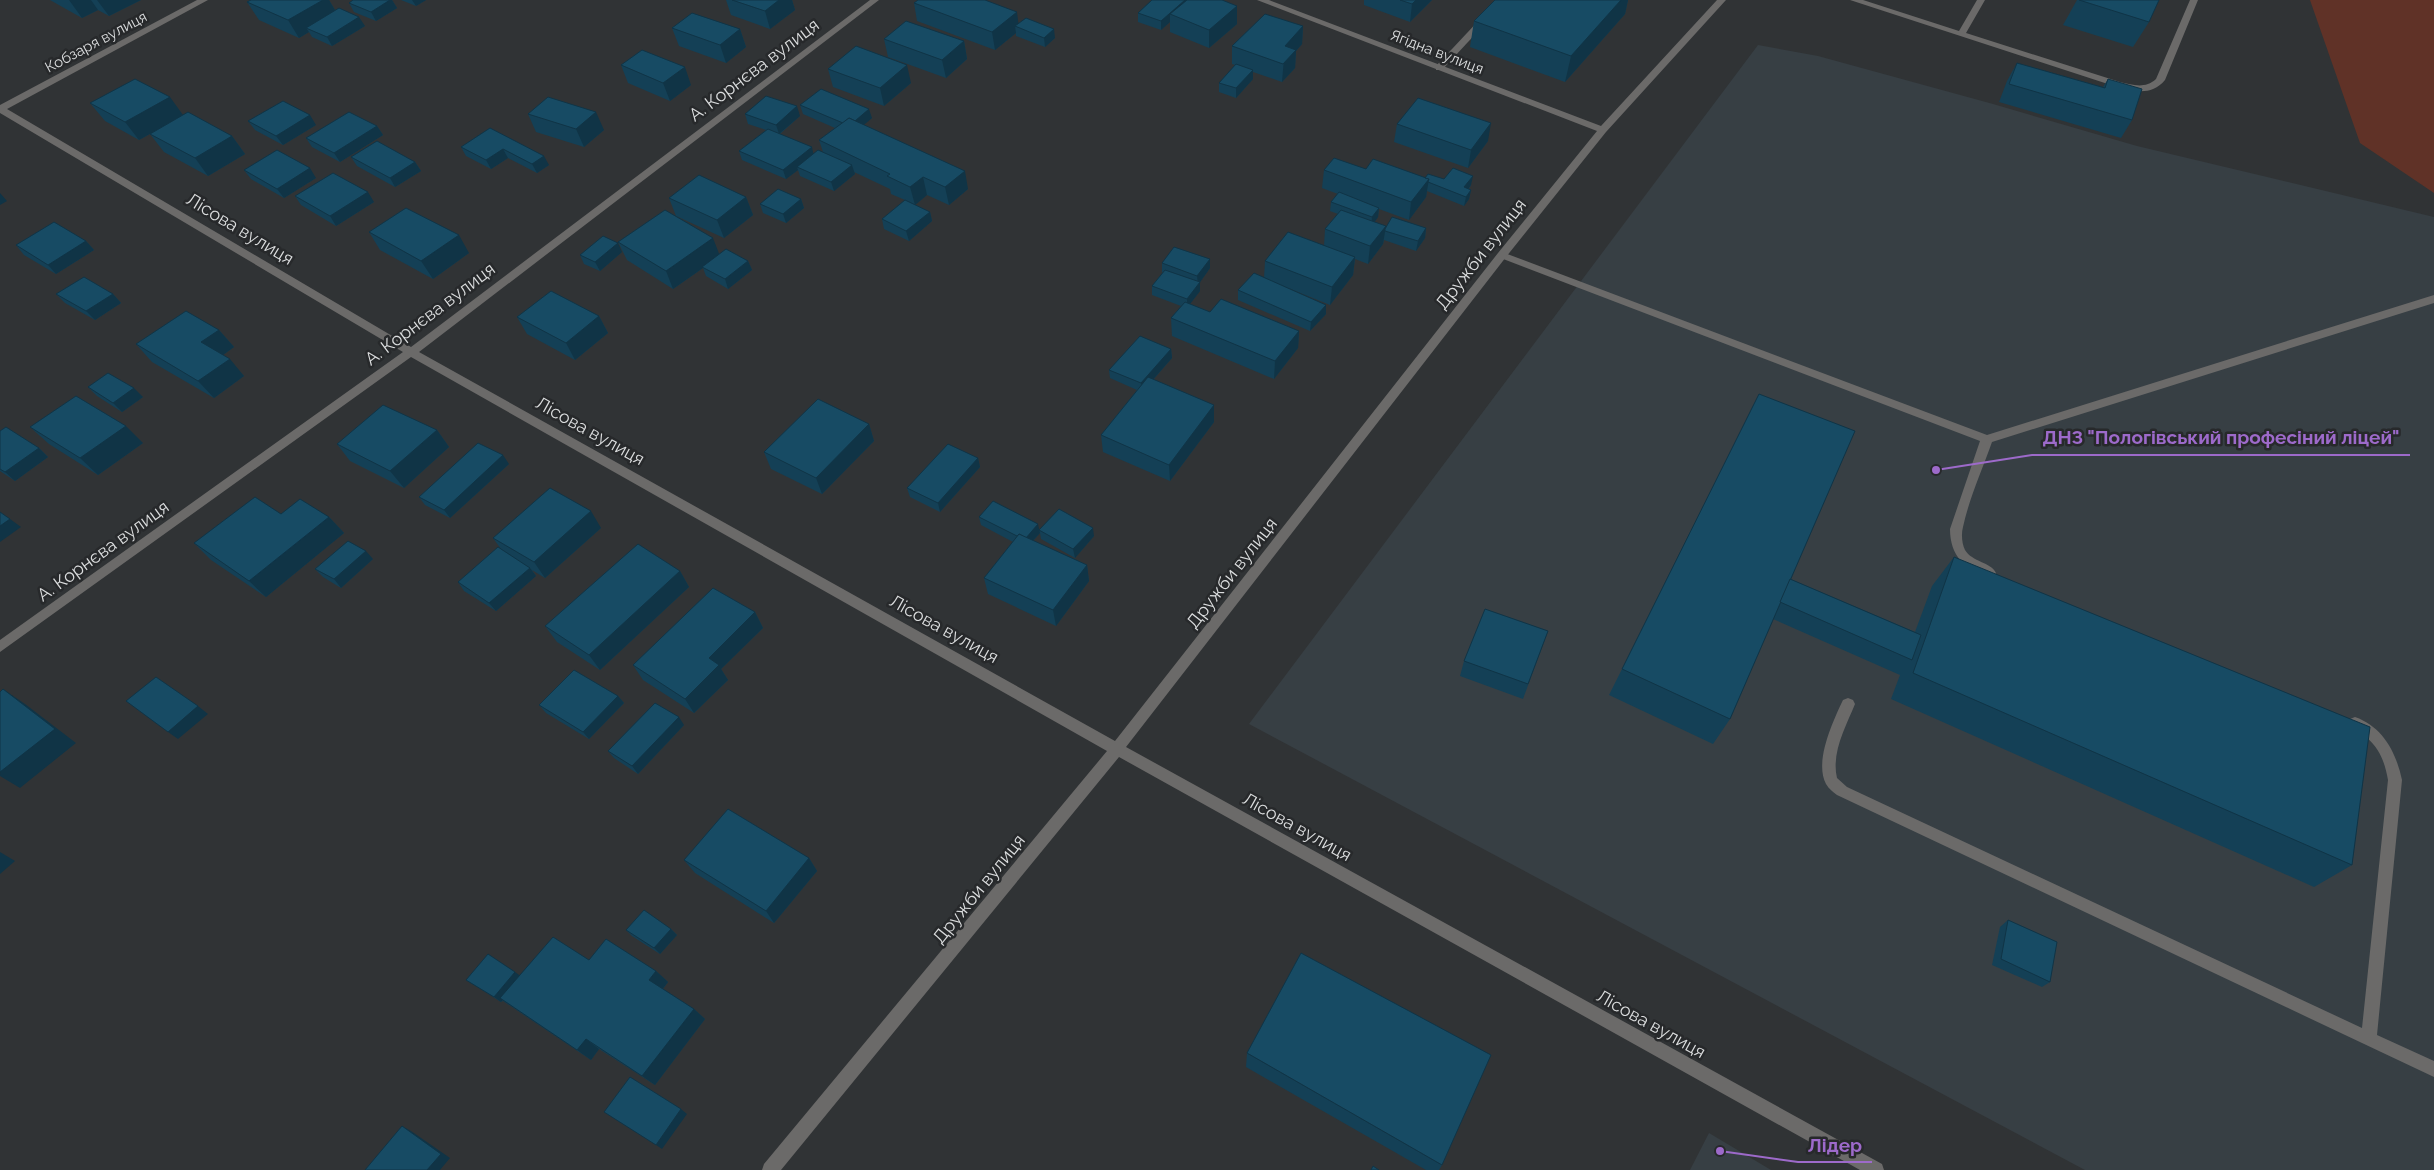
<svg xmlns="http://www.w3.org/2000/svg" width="2434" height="1170" font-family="Raleway,sans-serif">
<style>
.built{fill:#373f44}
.green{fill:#603227}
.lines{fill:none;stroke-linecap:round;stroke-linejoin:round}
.lane{fill:#6b6a69;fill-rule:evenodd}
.street{fill:#6b6a69;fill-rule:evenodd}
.wall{fill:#144056}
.shaded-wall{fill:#103446}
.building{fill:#174b64;stroke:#103446}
.labels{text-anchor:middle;stroke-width:5;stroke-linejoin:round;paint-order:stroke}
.far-street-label{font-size:15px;fill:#dbddde;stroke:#27292b}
.street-label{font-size:18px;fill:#dbddde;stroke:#27292b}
.leader{fill:none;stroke:#9d6aca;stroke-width:2}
.callout-dot{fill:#9d6aca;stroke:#27292b;stroke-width:2}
.callout-label{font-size:19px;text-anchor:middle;font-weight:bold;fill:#9d6aca;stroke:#27292b;stroke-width:5;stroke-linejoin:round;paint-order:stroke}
</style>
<rect width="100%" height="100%" fill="#303335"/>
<g class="built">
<path d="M1758,45l60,11 175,48 144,42 297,71v953h-349l-836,-446z"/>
<path d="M1709,1133l62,37h-81z"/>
</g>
<path class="green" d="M2310,0h124v193l-74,-50z"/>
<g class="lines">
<g class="lane">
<path d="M1498,0h9l-65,70h-6v-4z"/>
<path d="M1850,0h13l96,31 18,-31h8l-19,33 154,49c13,3 25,7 36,-3l34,-79h8l-33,80c-14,17 -33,11 -51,6z"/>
<path d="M1502,252l485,183 447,-140v8l-442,139c-10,28 -23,57 -29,85 -2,7 -1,17 2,23 7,12 26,12 31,23l-2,4 -4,1c-25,-8 -40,-22 -40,-49l30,-88 -482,-184 -1,-2z"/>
<path d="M1848,698l5,2 2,4c-9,22 -24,49 -18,74l10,9 515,241 26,-248c-3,-17 -8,-31 -21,-42 -6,-5 -15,-8 -19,-15l2,-4 5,-2c28,10 41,35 47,63l-25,255 57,26v16l-597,-282c-4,-3 -8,-6 -11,-11 -12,-22 7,-63 17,-84z"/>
</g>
<path class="street" d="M197,0h11l-201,109 404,238 459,-347h9l-460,352 696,389 383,-488 99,-122 -340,-131h12l332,126 116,-126h9l-120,132 -100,125 -380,490 756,417 2,6h-24l-741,-413 -338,413h-19l2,-6 343,-413 -696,-394 -411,295v-12l403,-288 -403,-239v-8z"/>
</g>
<g class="wall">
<path d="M50,0h91l-32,16 -11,-6 -16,8z"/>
<path d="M251,0h78l6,10 30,16 -33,20 -20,-9 -3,-5 -10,6 -40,-18 -12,-18z"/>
<path d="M353,0h39l5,8 -21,13 -22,-9 -5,-9z"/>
<path d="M401,0h25l-10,6z"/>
<path d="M726,0h66l3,10 -25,19 -39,-14z"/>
<path d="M1152,0l85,24 -28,24 -39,-16v-10l-9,8 -23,-8v-9z"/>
<path d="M1364,0h68l-22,22 -46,-17z"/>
<path d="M1495,0h133l-3,14 -60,68 -95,-35 4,-26z"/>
<path d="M2077,0h82l-10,22 -16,25 -70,-22z"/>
<path d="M914,3l105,20 36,15 -10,9 -29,-11v-3l-21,17 -78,-29z"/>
<path d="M1303,26l-1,18 -6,7 -1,17 -13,14 -29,-10v7l-17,19 -17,-6v-9l16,-18 -3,-1v-18z"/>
<path d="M672,28l68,1 6,18 -20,16 -47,-17z"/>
<path d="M884,39l80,2 3,18 -21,19 -58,-21z"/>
<path d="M2017,63l86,24 5,-8 24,41 -11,18 -122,-36 8,-21z"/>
<path d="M621,65l70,20 -21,16 -42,-18z"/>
<path d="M828,69l83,14 -27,23 -51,-19z"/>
<path d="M90,103l93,12 49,21 13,18 -37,22 -44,-24 -14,-18 -11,6 -34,-19z"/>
<path d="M800,105l72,13 -9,7 105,64 -19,16 -22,-10 -12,10 15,7 2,9 -23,20 -25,-12 -2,-10 23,-19 -14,-6 -1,-5 -36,-17 1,2 -21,17 -34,-15 -2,-6 -12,9 -44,-19 -3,-9 27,-21 -18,-6 -3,-10 55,2 -20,18 33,20 10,-2 -4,-12 16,-12 -32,-14z"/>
<path d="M528,114l76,16 -20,17 -48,-15z"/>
<path d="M248,121l68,4 -33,20 -28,-15z"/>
<path d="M1397,124l91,17 -20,27 -74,-26z"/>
<path d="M377,126l6,9 -43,27 -28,-15 -6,-9z"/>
<path d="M490,128l59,37 -12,8 -29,-15 -17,11 -25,-13 -5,-9z"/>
<path d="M351,157l64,5 6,9 -26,16 -38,-21z"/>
<path d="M1366,169l59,9 19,1 27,6 -2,4 2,1 -2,9 -5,7 -37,-15 -1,6 -17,23 -30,-11 -1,8 -4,5 11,7 41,-1 -1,10 -9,13 -32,-11 -1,4 -15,20 -13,-5 -2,16 -23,30 -42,-17 38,26 -16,17 -72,-31v-10l26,-12 1,-17 59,-15 1,-17 13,-15 -8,-3 1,-9 7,-8 -16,-6 2,-18z"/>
<path d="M244,170l72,8 -32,20 -33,-19z"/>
<path d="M295,196l79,6 -38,24 -35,-21z"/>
<path d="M746,197l7,18 -29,23 -48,-22 -7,-18z"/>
<path d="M801,199l3,9 -18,15 -23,-10 -3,-9z"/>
<path d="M369,232l100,21 -36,26 -53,-29z"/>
<path d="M86,241l8,9 -38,24 -32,-19 -8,-10z"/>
<path d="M618,242l101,13 29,6 4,9 -24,19 -22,-13 -3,-8 -30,21 -46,-29z"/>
<path d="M622,252l-22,19 -16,-7 -4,-9z"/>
<path d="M1162,263l48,5 -10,14v9l-10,13 20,8 89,19 -1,17 -24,31 -102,-43 -1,-18 10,-12 -29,-11v-9l11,-14h-1z"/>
<path d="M56,294h57l8,9 -26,17 -30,-17z"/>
<path d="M599,316l9,17 -33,27 -48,-26 -10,-17z"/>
<path d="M219,330l15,17 -11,8 21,21 -30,22 -62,-36 -16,-18z"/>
<path d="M1171,349l1,9 -19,22 61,42 -44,59 -67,-29 -2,-17 36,-45 -27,-12 -1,-8z"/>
<path d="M88,387l55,10 -21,15 -25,-16z"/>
<path d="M869,424l5,17 -52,53 -51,-25 -7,-17z"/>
<path d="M30,427l113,16 -45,32 -49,-31z"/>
<path d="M437,430l12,17 -45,41 -54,-27 -13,-17z"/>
<path d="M0,431l39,17 9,9 -33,24 -15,-10z"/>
<path d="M978,458l2,9 -40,45 -30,-15 -3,-9z"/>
<path d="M509,464l-59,54 -25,-13 -6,-8z"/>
<path d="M329,517l15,16 -78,64 -55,-37 -17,-17z"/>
<path d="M979,517l60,13 55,6 -19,22 -34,-19 -1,-6 -7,8 54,24 2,16 -33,45 -68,-32 -4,-16 29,-36 -32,-17z"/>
<path d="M601,528l-56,50 -13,-8 4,6 -40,35 -32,-20 -6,-9 43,-33 -8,-11z"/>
<path d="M1954,557l398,308 -38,22 -423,-188 9,-24 -127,-56 -43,100 -17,25 -104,-49 13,-26 168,-90 125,53 17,-46z"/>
<path d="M373,559l-32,29 -18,-11 -8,-8z"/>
<path d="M680,571l9,16 -89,83 -43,-28 -12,-16z"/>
<path d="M755,612l8,16 -42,41 7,11 -34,33 -51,-33 -10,-15z"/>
<path d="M1548,631l-25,68 -63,-23 4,-15z"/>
<path d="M618,696l6,7 -35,36 -43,-26 -7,-8z"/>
<path d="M684,725l-46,49 -24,-16 -6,-7z"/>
<path d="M809,858l8,13 -43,52 -79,-50 -11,-13z"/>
<path d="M2008,920l42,62 -8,5 -50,-22 8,-38z"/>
<path d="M671,929l6,6 -17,19 -28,-18 -6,-6z"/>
<path d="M589,960l67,11 12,11 -5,7 31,20 11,10 -50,66 -56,-36 -8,11 -88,-59 -2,1 -35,-22 54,-5z"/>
<path d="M1247,1053l195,112 -3,5h-13l-180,-103z"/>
</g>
<g class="shaded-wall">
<path d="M69,0h22l7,10 -16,8z"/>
<path d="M97,0h44l-32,16z"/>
<path d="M323,0h6l9,15 -32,13 3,4 -10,6 -11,-18z"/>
<path d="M390,0h2l5,8 -21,13 -5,-9z"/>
<path d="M412,0h14l-10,6z"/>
<path d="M779,0h13l3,10 -25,19 -5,-18z"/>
<path d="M1185,0h5l-20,14v8l-9,8v-9z"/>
<path d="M1416,0h16l-22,22 2,-18z"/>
<path d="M1621,0h7l-3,14 -60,68 6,-26z"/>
<path d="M1237,6v18l-28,24v-18z"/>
<path d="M1017,12l2,16 -4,-2 1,7 -21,17 -3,-18z"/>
<path d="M359,17l6,9 -33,20 -5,-9z"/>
<path d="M1303,26l-1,18 -6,7 -1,17 -13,14 3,-36z"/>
<path d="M740,29l6,18 -20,16 -6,-18z"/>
<path d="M1054,29l1,9 -10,9 -1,-9z"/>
<path d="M964,41l3,18 -21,19 -4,-18z"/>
<path d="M907,65l4,18 -27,23 -4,-18z"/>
<path d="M685,67l6,18 -21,16 -7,-18z"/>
<path d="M1253,70v9l-17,19v-10z"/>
<path d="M170,97l13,18 -44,25 -14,-18z"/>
<path d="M797,106l3,10 -21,18 -3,-9z"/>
<path d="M869,109l3,9 -20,17 -3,-10z"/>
<path d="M596,112l8,18 -20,17 -8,-18z"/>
<path d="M310,115l6,10 -33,20 -7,-9z"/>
<path d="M1491,123l-3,18 -20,27 3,-18z"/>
<path d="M377,126l6,9 -43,27 -6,-9z"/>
<path d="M232,136l13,18 -37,22 -13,-18z"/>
<path d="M812,147l2,10 -17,10 1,3 -12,9 -3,-9z"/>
<path d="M503,149l5,9 -17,11 -5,-9z"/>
<path d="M544,156l5,9 -12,8 -5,-9z"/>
<path d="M415,162l6,9 -26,16 -5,-9z"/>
<path d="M852,165l3,9 -21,17 -3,-9z"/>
<path d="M310,168l6,10 -32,20 -7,-9z"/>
<path d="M965,171l3,18 -19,16 -4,-18z"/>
<path d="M1473,176l-2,9 -8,11 1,-9z"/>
<path d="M923,177l4,18 -12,10 -5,-18z"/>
<path d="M1429,179l-3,18 -17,23 2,-18z"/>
<path d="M1471,190l-2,9 -5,7 2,-9z"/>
<path d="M368,192l6,10 -38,24 -6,-10z"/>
<path d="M0,193l7,8 -7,4z"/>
<path d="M746,197l7,18 -29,23 -7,-18z"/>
<path d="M801,199l3,9 -18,15 -3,-9z"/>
<path d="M1379,208l-1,9 -7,10 1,-10z"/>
<path d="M930,212l2,9 -23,20 -3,-10z"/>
<path d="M1386,226l-3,18 -15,20 2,-18z"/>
<path d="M1426,228l-1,10 -9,13 2,-10z"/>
<path d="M459,235l10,18 -36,26 -12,-18z"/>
<path d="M713,238l7,18 -47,33 -7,-18z"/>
<path d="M86,241l8,9 -38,24 -8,-9z"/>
<path d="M618,243l4,9 -22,19 -5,-9z"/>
<path d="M1355,257l-2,18 -23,30 2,-18z"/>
<path d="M1210,259v9l-12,17 -1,-9z"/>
<path d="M748,261l4,9 -24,19 -3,-10z"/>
<path d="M1200,282v9l-13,17v-9z"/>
<path d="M113,294l8,9 -26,17 -9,-9z"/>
<path d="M1326,305v9l-16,17 1,-9z"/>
<path d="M599,316l9,17 -33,27 -9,-17z"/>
<path d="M219,330l15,17 -18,13 -15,-18z"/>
<path d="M1299,331l-1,17 -24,31 1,-18z"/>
<path d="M1171,349l1,9 -30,34 -1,-9z"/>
<path d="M230,359l14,17 -30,22 -16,-17z"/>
<path d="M134,388l9,9 -21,15 -9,-9z"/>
<path d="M1214,405v17l-44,59 -1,-16z"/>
<path d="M869,424l5,17 -52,53 -6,-16z"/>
<path d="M126,426l17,17 -45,32 -18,-17z"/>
<path d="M437,430l12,17 -45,41 -14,-17z"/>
<path d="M39,448l9,9 -33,24 -10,-9z"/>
<path d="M503,455l6,9 -59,54 -6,-8z"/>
<path d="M978,458l2,9 -40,45 -2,-9z"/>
<path d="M591,511l10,17 -56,50 -11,-16z"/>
<path d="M329,517l15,16 -78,64 -17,-16z"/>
<path d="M10,519l11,8 -21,15v-16z"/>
<path d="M1038,524l2,9 -14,15 -2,-8z"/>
<path d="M1093,528l1,8 -19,22 -2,-9z"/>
<path d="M366,551l7,8 -32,29 -7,-9z"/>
<path d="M1087,565l2,16 -33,45 -3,-16z"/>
<path d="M530,568l6,8 -40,35 -7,-8z"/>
<path d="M680,571l9,16 -89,83 -11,-15z"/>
<path d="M755,612l8,16 -42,41 7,11 -34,33 -9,-14 24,-41z"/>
<path d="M3,689l22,15 51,39 -56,45 -20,-12z"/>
<path d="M618,696l6,7 -35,36 -6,-7z"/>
<path d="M198,706l10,8 -30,25 -10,-7z"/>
<path d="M679,717l5,8 -46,49 -6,-8z"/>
<path d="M0,852l15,9 -15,13z"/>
<path d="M809,858l8,13 -43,52 -8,-12z"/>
<path d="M671,929l6,6 -17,19 -6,-6z"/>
<path d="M656,971l12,11 -7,9 -12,-11z"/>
<path d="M515,972l7,5 -21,25 -7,-5z"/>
<path d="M694,1009l11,10 -50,66 -13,-9z"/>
<path d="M586,1039l13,10 -8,11 -14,-10z"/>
<path d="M681,1109l6,5 -25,35 -6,-4z"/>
<path d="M402,1126l9,5 39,27 -10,12h-13z"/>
</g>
<g class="building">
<path d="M251,0h72l-35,20 -41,-18z"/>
<path d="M353,0h37l-19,12 -22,-9z"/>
<path d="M732,0h47l-14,11z"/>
<path d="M918,0h67l32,12 -25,20 -78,-29z"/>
<path d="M1152,0h33l-24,21 -23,-8z"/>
<path d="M1187,0h35l15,6 -28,24 -39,-16z"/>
<path d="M1400,0h16l-4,4z"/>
<path d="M1495,0h126l-50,56 -97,-35z"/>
<path d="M2079,0h80l-10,22z"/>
<path d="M339,8l20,9 -32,20 -21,-9z"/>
<path d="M692,13l48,16 -20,16 -48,-17z"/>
<path d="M1265,14l38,12 -18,20 11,4 -13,14 -51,-18z"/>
<path d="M1026,18l28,11 -10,9 -29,-12z"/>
<path d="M906,21l58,20 -22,19 -58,-21z"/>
<path d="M856,46l51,19 -27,23 -52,-19z"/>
<path d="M642,50l43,17 -22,16 -42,-18z"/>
<path d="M2017,63l88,25 3,-9 34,10 -10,31 -123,-36z"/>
<path d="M1236,64l17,6 -17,18 -17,-5z"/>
<path d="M135,79l35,18 -45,25 -35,-19z"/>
<path d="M821,89l48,20 -14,12 -6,-3 -6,5 -43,-18z"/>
<path d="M766,96l31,10 -21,19 -31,-11z"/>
<path d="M548,97l48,15 -20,17 -48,-15z"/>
<path d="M1418,98l73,25 -20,27 -74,-26z"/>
<path d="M283,101l27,14 -34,21 -28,-15z"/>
<path d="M188,112l44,24 -37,22 -45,-24z"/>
<path d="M349,112l28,14 -43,27 -28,-15z"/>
<path d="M849,118l116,53 -20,16 -22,-10 -13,10 -23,-11 3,-2 -71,-34z"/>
<path d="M490,128l54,28 -12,8 -29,-15 -17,11 -25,-13z"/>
<path d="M768,129l44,18 -29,23 -44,-19z"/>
<path d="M377,141l38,21 -25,16 -39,-21z"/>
<path d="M277,150l33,18 -33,21 -33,-19z"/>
<path d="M818,150l34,15 -21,17 -34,-15z"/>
<path d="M1334,158l32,11 7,-10 56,20 -18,23 -87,-32z"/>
<path d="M1453,168l20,8 -9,11 7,3 -5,7 -38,-15 1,-3 -4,-1 3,-4 16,5z"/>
<path d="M333,173l35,19 -38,24 -35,-20z"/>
<path d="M699,175l47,22 -29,23 -48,-22z"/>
<path d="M778,189l23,10 -18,15 -23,-10z"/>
<path d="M1339,192l40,16 -7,9 -41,-15z"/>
<path d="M905,200l25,12 -24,19 -24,-12z"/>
<path d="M406,208l53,27 -38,26 -52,-29z"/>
<path d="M665,210l48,28 -47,33 -48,-29z"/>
<path d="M1341,210l45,16 -16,20 -45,-17z"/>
<path d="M1392,217l34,11 -8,13 -33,-10v-2z"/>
<path d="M54,222l32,19 -38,24 -32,-20z"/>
<path d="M1288,232l67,25 -23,30 -67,-26z"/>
<path d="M603,236l15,7 -23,19 -15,-7z"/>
<path d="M1174,247l36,12 -13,17 -35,-13z"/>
<path d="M726,249l22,12 -23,18 -23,-12z"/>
<path d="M1165,270l35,12 -13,17 -35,-13z"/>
<path d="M1254,273l72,32 -15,17 -73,-32z"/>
<path d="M84,277l29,17 -27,17 -30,-17z"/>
<path d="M551,291l48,25 -33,27 -49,-26z"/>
<path d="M1221,299l78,32 -24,30 -104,-43 14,-16 25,10z"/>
<path d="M186,311l33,19 -18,12 29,17 -32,22 -62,-37z"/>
<path d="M1140,336l31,13 -30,34 -32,-13z"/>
<path d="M108,373l26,15 -21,15 -25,-16z"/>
<path d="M1148,377l66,28 -45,60 -68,-30z"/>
<path d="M1759,394l96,37 -125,288 -108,-50z"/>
<path d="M76,396l50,30 -46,32 -50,-31z"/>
<path d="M818,399l51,25 -53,54 -52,-26z"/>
<path d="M383,405l54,25 -47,41 -53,-27z"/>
<path d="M6,427l33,21 -34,24 -5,-3v-38z"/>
<path d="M478,443l25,12 -59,55 -25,-13z"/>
<path d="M948,444l30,14 -40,45 -31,-15z"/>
<path d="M550,488l41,23 -57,51 -41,-24z"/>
<path d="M255,497l26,17 19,-15 29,18 -80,64 -55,-38z"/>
<path d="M993,501l45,23 -12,14 -7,-4 -2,2 -38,-19z"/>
<path d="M1059,509l34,19 -20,21 -34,-19z"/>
<path d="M0,512l10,7 -10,7z"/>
<path d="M1019,534l68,31 -34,45 -69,-32z"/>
<path d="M348,541l18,10 -32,28 -19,-10z"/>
<path d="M638,544l42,27 -91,84 -44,-29z"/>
<path d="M498,547l32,21 -41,35 -31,-21z"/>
<path d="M1954,557l416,170 -18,138 -439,-192z"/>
<path d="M1790,579l131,56 -9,25 -132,-58z"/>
<path d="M713,588l42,24 -46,46 10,7 -34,34 -52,-34z"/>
<path d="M1485,609l63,22 -20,53 -64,-23z"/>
<path d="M574,670l44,26 -35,36 -44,-27z"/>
<path d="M156,677l42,29 -30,26 -42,-31z"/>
<path d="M3,689l52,40 -55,43v-80z"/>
<path d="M655,703l24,14 -47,49 -24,-15z"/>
<path d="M728,809l81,49 -43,53 -82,-51z"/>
<path d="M644,910l27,19 -17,19 -28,-18z"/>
<path d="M2008,920l49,22 -7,40 -49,-23z"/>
<path d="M553,937l36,23 17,-21 50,32 -7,9 45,29 -52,67 -56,-37 -9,11 -77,-52z"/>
<path d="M1301,953l190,102 -49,110 -195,-112z"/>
<path d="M488,954l27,18 -21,25 -28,-17z"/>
<path d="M630,1077l51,32 -25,36 -52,-33z"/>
<path d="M402,1126l39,28 -14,16h-62z"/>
<path d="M1373,1166l6,4h-8z"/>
</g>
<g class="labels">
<g class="far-street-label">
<text transform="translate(96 42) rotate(-28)" y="5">Кобзаря вулиця</text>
<text transform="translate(1437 52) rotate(21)" y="5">Ягідна вулиця</text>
</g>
<g class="street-label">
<text transform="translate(754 70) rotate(-37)" y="6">А. Корнєва вулиця</text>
<text transform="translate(240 229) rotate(31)" y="6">Лісова вулиця</text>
<text transform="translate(1481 254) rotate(-52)" y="6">Дружби вулиця</text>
<text transform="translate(430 314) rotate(-37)" y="6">А. Корнєва вулиця</text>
<text transform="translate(590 431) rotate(29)" y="6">Лісова вулиця</text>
<text transform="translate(103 551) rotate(-36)" y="6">А. Корнєва вулиця</text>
<text transform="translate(1232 573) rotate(-52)" y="6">Дружби вулиця</text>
<text transform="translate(944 629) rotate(29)" y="6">Лісова вулиця</text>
<text transform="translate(1297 827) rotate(29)" y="6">Лісова вулиця</text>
<text transform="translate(979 889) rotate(-51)" y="6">Дружби вулиця</text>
<text transform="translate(1651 1024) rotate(29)" y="6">Лісова вулиця</text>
</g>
</g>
<path class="leader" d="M1936 470L2032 455H2410M1720 1151L1798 1162H1872"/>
<g class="callout-dot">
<circle cx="1936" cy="470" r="5"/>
<circle cx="1720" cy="1151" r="5"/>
</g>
<g class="callout-label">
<text x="2221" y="444">ДНЗ "Пологівський професіний ліцей"</text>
<text x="1835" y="1152">Лідер</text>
</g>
</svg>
